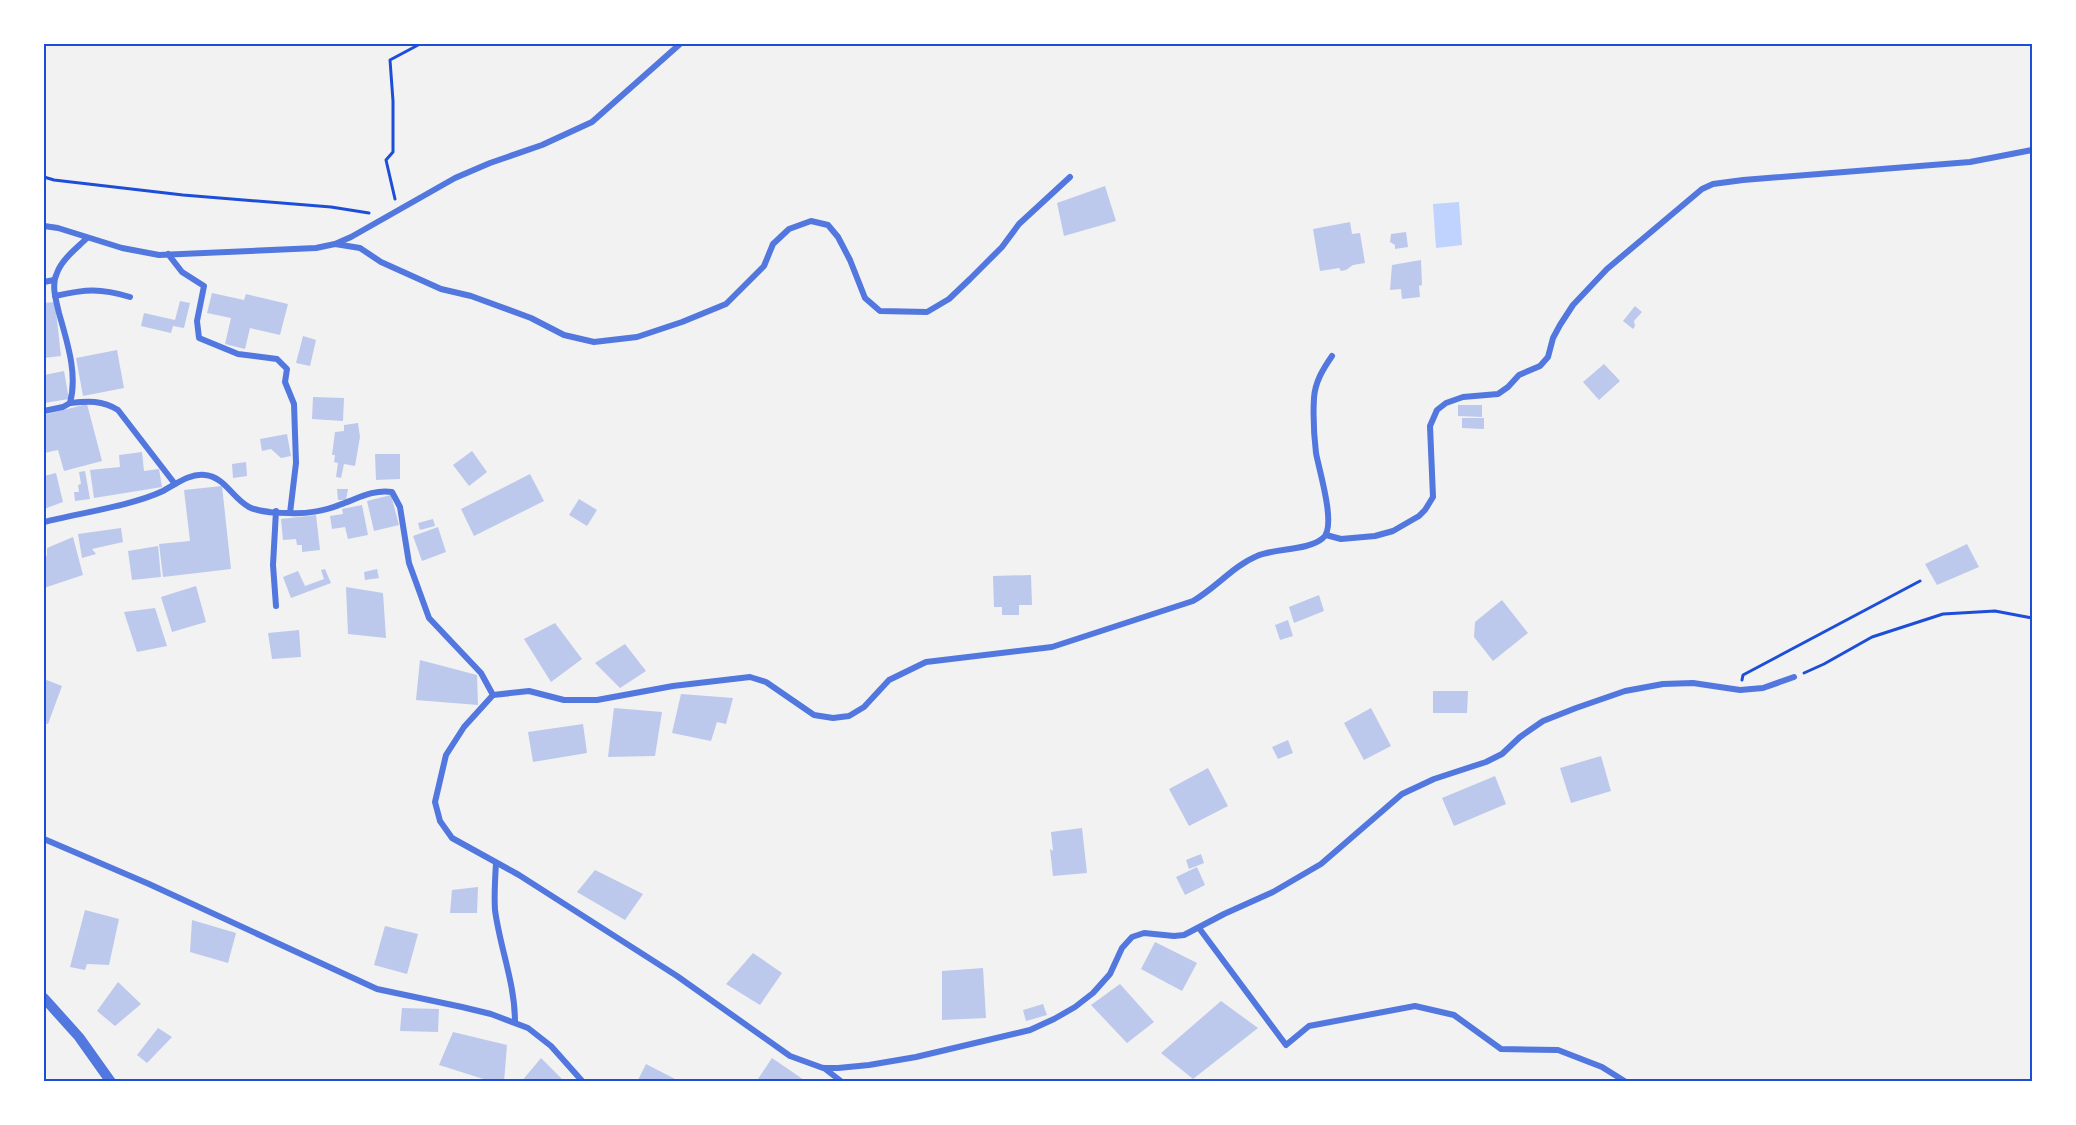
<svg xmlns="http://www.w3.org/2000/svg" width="2076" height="1125" font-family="Georgia,serif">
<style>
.water{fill:#bfd3fe}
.building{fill:#bdc9ec}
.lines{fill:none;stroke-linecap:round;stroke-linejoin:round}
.path{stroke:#1d4ed8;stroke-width:3}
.minor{stroke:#5277de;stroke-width:6}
.tertiary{stroke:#5277de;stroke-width:10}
.neatline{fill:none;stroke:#1d4ed8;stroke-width:2}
</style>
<rect width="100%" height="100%" fill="#f2f2f2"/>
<path class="water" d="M1459,202l3,43 -26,3 -3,-44z"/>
<g class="building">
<path d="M1105,186l11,35 -52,15 -7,-33z"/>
<path d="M1350,222l2,12 8,-1 5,30 -12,2 -7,5 -5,1 -2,-3 -19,3 -7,-42z"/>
<path d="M1406,232l2,15 -13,2v-4l-5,-3 1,-8z"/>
<path d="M1421,260l1,25 -3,1 1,11 -18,2 -1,-10 -11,1 2,-25z"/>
<path d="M212,293l32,7 2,-6 42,10 -8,31 -30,-7 -5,21 -20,-5 6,-26 -24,-5z"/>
<path d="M180,301l10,2 -6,25 -11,-2 -2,7 -30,-7 3,-13 31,7z"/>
<path d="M55,302l6,54 -17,2v-55z"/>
<path d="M1635,306l7,6 -8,9 1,5 -2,3 -10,-8z"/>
<path d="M303,336l13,4 -6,26 -14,-3z"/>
<path d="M117,350l7,38 -41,8 -7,-38z"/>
<path d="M1604,364l16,17 -21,19 -16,-18z"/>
<path d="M64,371l5,28 -25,4v-28z"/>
<path d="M313,397l31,1 -1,23 -31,-2z"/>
<path d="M87,404l15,57 -38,10 -6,-21 -14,3v-38z"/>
<path d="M1458,405h24v12l-24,-1z"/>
<path d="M1462,418h22v11l-22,-1z"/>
<path d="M358,423l2,14 -5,29 -11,-2 -3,14 -5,-1 2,-14 -4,-1 1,-7h-3l3,-23 9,-1v-6z"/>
<path d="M287,434l4,22 -10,2 -10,-9 -9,2 -2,-12z"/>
<path d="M472,451l15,21 -18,14 -16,-21z"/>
<path d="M142,452l2,19 15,-2 3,18 -68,11 -4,-28 30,-3 -1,-12z"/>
<path d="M375,454h25v25l-24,1z"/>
<path d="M246,462l1,14 -14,2 -1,-14z"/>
<path d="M85,471l5,28 -15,2 -1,-9h5l-1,-7 3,-1 -2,-12z"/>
<path d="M56,473l7,29 -19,7v-33z"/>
<path d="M530,474l14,27 -70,35 -13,-27z"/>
<path d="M222,486l9,83 -68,8 -4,-33 31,-3 -6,-51z"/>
<path d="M337,489h11l-2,11h-8z"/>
<path d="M391,495l8,30 -25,6 -7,-30z"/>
<path d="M579,499l18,11 -10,16 -18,-11z"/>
<path d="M362,505l6,30 -20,4 -3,-12 -13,2 -2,-13 13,-2 -1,-5z"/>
<path d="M316,515l4,35 -18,2v-7h-5l-1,-6 -13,1 -2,-21z"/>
<path d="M433,519l2,7 -15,4 -2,-7z"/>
<path d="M438,527l8,25 -24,9 -9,-25z"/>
<path d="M121,528l2,14 -31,7 4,5 -14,4 -4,-24z"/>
<path d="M73,537l10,38 -39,13v-31l3,-1v-8z"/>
<path d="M1967,544l12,23 -42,18 -12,-21z"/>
<path d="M158,546l3,31 -29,3 -4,-29z"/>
<path d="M325,569l6,14 -40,15 -8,-21 15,-6 7,15 19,-7 -3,-9z"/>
<path d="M377,569l2,9 -14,2 -1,-8z"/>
<path d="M1031,575l1,30h-13v10h-17v-8h-8l-1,-31z"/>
<path d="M196,586l10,36 -34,10 -11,-35z"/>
<path d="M346,587l37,6 3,45 -38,-4z"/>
<path d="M1319,595l5,16 -30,12 -5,-16z"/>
<path d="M1502,600l26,33 -35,28 -19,-24 1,-15z"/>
<path d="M155,608l12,38 -30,6 -13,-40z"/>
<path d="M1288,620l5,16 -13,4 -5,-15z"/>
<path d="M555,623l27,36 -31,23 -27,-43z"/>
<path d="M299,630l2,27 -29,2 -4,-26z"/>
<path d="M625,644l21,27 -26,17 -25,-25z"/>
<path d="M420,660l57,15 1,30 -62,-5z"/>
<path d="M44,679l18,7 -14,38 -4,-1z"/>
<path d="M1433,691h35l-1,22h-34z"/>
<path d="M681,694l52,4 -7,26 -9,-2 -6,19 -39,-8z"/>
<path d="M614,708l48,4 -7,44 -47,1z"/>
<path d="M1371,708l20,38 -27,14 -20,-37z"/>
<path d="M583,724l4,29 -54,9 -5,-30z"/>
<path d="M1288,740l5,13 -15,6 -6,-12z"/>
<path d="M1601,756l10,35 -40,12 -11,-35z"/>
<path d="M1208,768l20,38 -39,20 -20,-37z"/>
<path d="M1495,776l11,28 -52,22 -12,-28z"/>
<path d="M1082,828l5,45 -34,3 -3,-27 3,2 -2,-19z"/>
<path d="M1201,854l3,9 -15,6 -3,-9z"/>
<path d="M1197,867l8,18 -20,10 -9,-18z"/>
<path d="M595,870l48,24 -18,26 -48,-28z"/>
<path d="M478,887l-1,26h-27l2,-23z"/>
<path d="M85,910l34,9 -10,46 -22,-1 -2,6 -15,-3z"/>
<path d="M192,920l44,13 -8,30 -38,-11z"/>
<path d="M385,926l33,8 -11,40 -33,-9z"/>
<path d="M1155,942l42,21 -15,28 -41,-22z"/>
<path d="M753,953l29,20 -22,32 -34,-21z"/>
<path d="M983,968l3,50 -44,2v-49z"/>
<path d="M118,982l23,22 -26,22 -18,-15z"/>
<path d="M1120,984l34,38 -27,21 -36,-38z"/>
<path d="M1221,1001l37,27 -65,51 -32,-26z"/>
<path d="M1043,1004l4,11 -21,6 -3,-11z"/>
<path d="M402,1008l37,1 -1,23 -38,-1z"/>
<path d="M158,1028l14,9 -25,26 -10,-8z"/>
<path d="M453,1032l54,13 -3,37h-11l-54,-17z"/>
<path d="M541,1058l24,24h-44z"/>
<path d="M772,1058l35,24h-51z"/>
<path d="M646,1064l35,18h-44z"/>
</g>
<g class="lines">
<g class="path">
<path d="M44,177l10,3 129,15 148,12 38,6"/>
<path d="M395,199l-9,-39 7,-8v-51l-3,-41 30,-16"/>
<path d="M1804,673l20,-9 48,-27 71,-23 52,-3 37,7"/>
<path d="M1742,680l1,-5 177,-94"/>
</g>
<g class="minor">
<path d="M44,226l14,2 64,20 37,7 157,-7 19,-4 16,-7 104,-59 35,-15 52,-18 50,-23 88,-78"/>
<path d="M335,244l25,4 21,14 60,27 30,7 60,22 33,17 30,7 43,-5 45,-15 44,-18 38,-38 9,-22 16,-15 22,-8 17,4 10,12 12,23 15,38 15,13 47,1 22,-13 21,-20 32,-32 17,-23 51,-47"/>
<path d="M168,254l14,18 22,14 -7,35 2,17 39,16 39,5 10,10 -2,13 9,22 2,59 -6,50"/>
<path d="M44,282l10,-2"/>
<path d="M55,296c31,-7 45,-8 75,1"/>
<path d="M70,403c18,-2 32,-3 48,7l57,74"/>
<path d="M44,411l19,-4 7,-4c8,-29 -3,-61 -11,-90 -3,-13 -8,-28 -2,-40 5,-14 20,-25 30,-35"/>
<path d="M276,511l-3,54 3,41"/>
<path d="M44,522c35,-9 87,-16 119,-31 13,-7 27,-18 42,-16 20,2 28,24 44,32 10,5 30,6 41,6 15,1 35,-2 49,-8 18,-6 34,-16 53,-13l8,15 9,56 20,55 52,55 12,22 -29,32 -18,28 -11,47 5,19 12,17 67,37 158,101 113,80 33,12h15l31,-3 47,-8 114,-27 24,-11 21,-12 18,-14 17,-19 12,-26 10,-11 12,-4 30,3 10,-1 40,-21 49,-22 48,-28 81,-70 32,-15 52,-17 16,-8 18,-17 23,-16 33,-13 49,-17 38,-7 30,-1 47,7 23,-2 31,-11"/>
<path d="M1326,535l15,4 34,-3 18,-5 26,-15 6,-6 8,-13 -3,-71 7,-16 9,-7 17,-6 35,-3 10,-7 11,-12 21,-9 8,-9 5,-19 7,-13 13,-20 34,-36 95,-80 11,-5 30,-4 227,-18 62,-12"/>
<path d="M493,695l36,-4 35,9h33l76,-14 77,-9 16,5 48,33 19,3 16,-2 15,-9 25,-27 37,-18 126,-15 141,-46c23,-13 40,-35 64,-45 18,-8 51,-5 66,-18 14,-11 -4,-68 -7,-85 -2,-17 -3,-38 -2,-55 1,-16 9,-29 18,-42"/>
<path d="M44,839l105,45 228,105 85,18 29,7 37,14 23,18 32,36"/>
<path d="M496,863c-1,16 -2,32 -1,47 5,38 20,73 20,112"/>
<path d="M1199,928l87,117 23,-19 106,-20 39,9 47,34 57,1 44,17 24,15"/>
<path d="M824,1068l18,14"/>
</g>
<path class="tertiary" d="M44,998l35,39 32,45"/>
</g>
<rect width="2076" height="1125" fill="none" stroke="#ffffff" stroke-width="90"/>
<rect x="45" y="45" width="1986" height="1035" class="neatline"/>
</svg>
